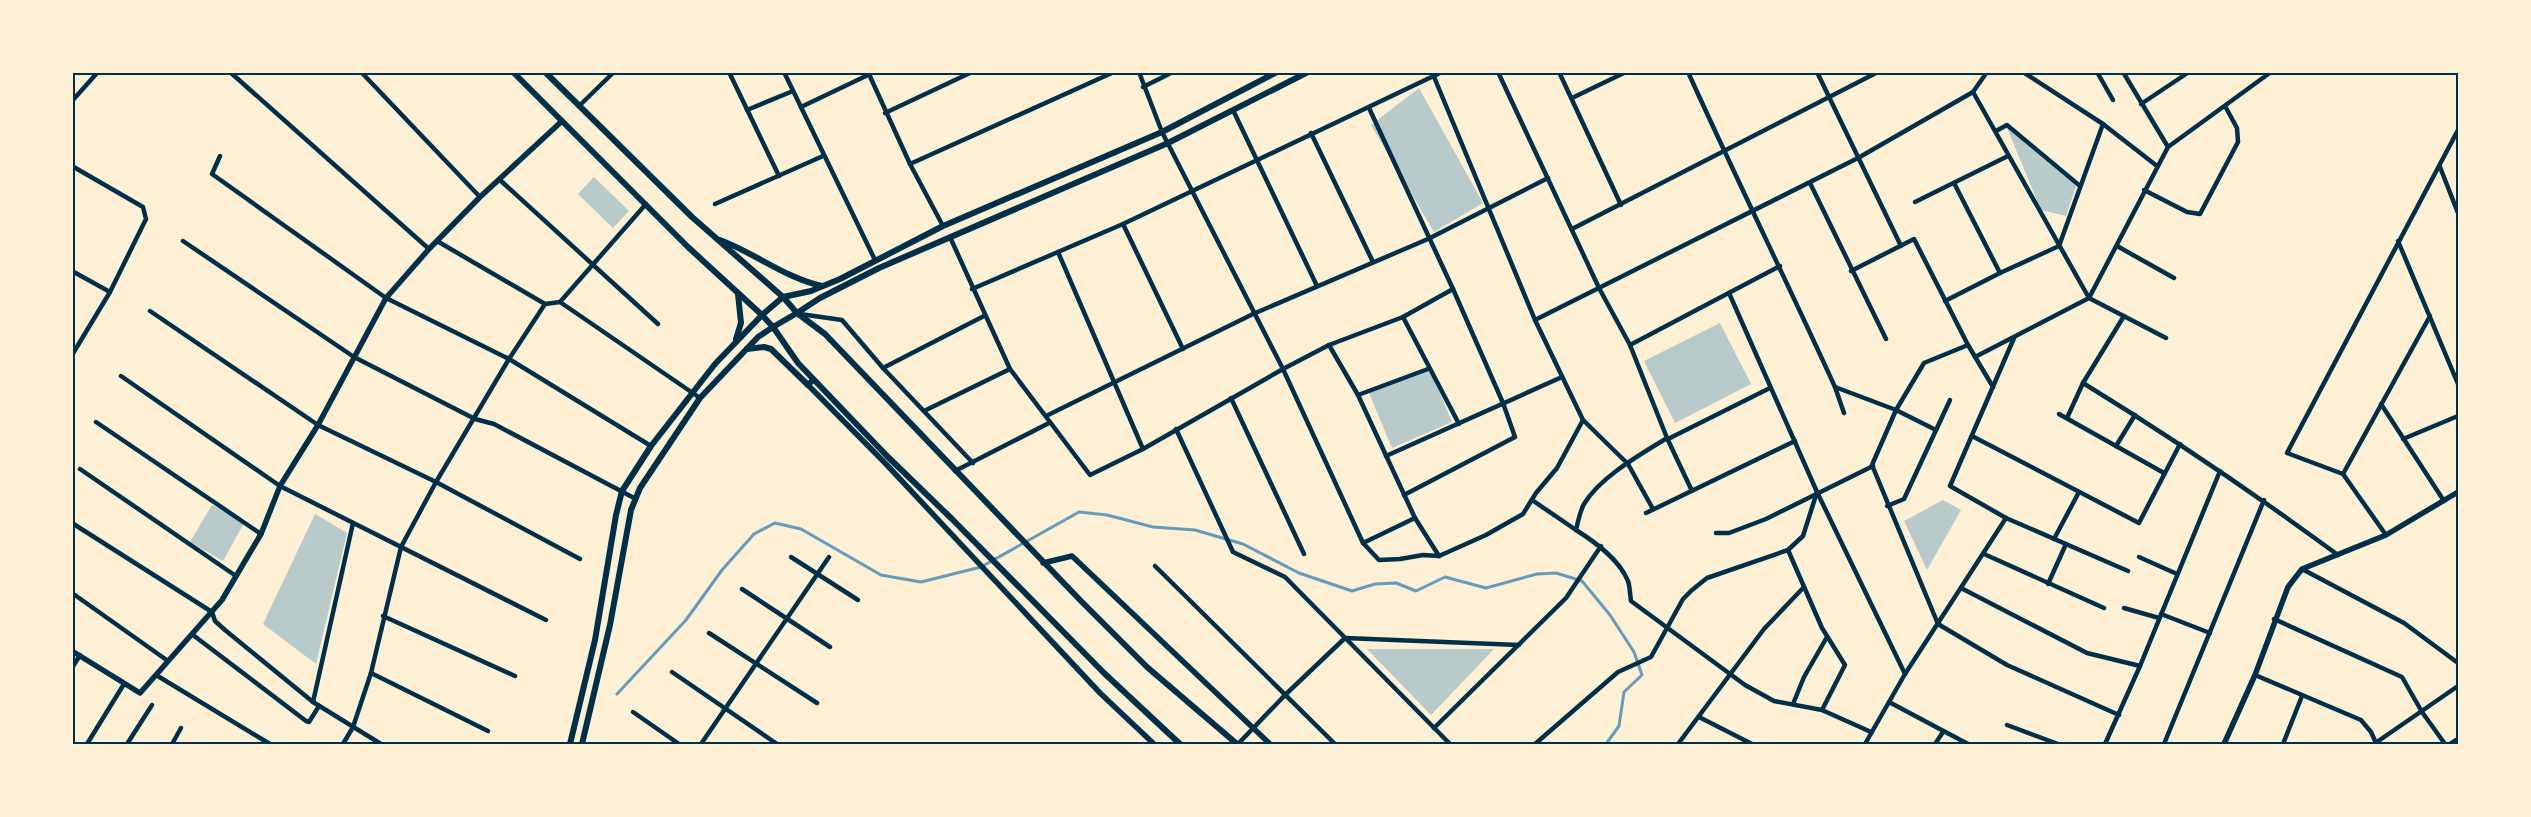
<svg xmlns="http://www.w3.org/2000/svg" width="2531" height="817" font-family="'Sofia Sans Condensed',sans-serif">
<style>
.green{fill:#b9caca}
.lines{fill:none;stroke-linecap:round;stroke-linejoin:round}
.stream{stroke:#669bbc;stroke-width:3}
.minor{stroke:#003049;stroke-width:4.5}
.tertiary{stroke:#003049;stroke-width:5.5}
.secondary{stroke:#003049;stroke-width:6}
.neatline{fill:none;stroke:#003049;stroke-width:2}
</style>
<rect width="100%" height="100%" fill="#fdf0d5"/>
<g class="green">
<path d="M1419,88l64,115 -49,29 -63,-107z"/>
<path d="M2007,128l69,58 -10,30 -25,-6z"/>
<path d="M594,177l35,34 -16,17 -35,-34z"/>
<path d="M1720,323l31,61 -76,39 -31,-62z"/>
<path d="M1429,367l23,55 -60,26 -23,-55z"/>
<path d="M1943,500l18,10 -34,60 -23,-49z"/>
<path d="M212,505l32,18 -21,38 -33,-19z"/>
<path d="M315,514l32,19 -31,131 -53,-40z"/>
<path d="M1367,649h127l-63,66z"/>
</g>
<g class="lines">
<path class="stream" d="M617,694l69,-74 36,-50 32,-36 21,-11 26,6 80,46 40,7 60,-15 98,-55 28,3 46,12 42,3 48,14 56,29 53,18 23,-7 21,-1 20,8 29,-14 41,11 51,-14 19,-1 26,8 28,34 24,37 8,23 -18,17 -5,34 -13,18"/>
<g class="minor">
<path d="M230,72l199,177"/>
<path d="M729,72l50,104"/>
<path d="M784,72l91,188"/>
<path d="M868,72l42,92 33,62"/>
<path d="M1139,72l23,60 121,237 80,174 16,17 21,-1 23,-4 16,1 47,-21 37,-21 13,-21 21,-25 26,-48"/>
<path d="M1432,72l103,248 48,100 45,44 25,45"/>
<path d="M1498,72l101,216 31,57 37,93 25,53"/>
<path d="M1559,72l62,133"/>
<path d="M1688,72c48,106 99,210 147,315l61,23 40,20"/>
<path d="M1817,72l84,174"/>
<path d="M2023,72l80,52 54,42"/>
<path d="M2097,72l16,28"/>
<path d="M2123,72l45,75"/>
<path d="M363,74l117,123"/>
<path d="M1143,87l30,-15"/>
<path d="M1973,92l116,206 77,40"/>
<path d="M1572,98l54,-26"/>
<path d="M72,101l26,-29"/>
<path d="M2141,104l48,-32"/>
<path d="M579,106l35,-34"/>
<path d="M801,107l67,-32"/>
<path d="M1369,108l84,181 50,114 12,34 -111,58"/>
<path d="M747,110l46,-19"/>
<path d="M1233,110l84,176"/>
<path d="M885,113l87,-41"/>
<path d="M1996,131l11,-6 73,61"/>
<path d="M1311,133l62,129"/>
<path d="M220,156l-8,18 174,124 123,61 142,87"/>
<path d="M910,164l204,-92"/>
<path d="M72,166l71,41 3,12 -36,73 -38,63"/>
<path d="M2440,167l18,46"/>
<path d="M500,180l158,144"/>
<path d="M1810,183l76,156"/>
<path d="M1954,183l46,90"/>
<path d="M2144,190l43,22 13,2 38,-72 -1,-14 -12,-22"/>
<path d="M1915,202l93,-46"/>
<path d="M715,204l108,-48"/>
<path d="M1123,224l60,125"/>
<path d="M1572,229l306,-157"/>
<path d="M950,237l60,132 80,106 53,-26 140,-80 46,-24 74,-28 50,-28"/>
<path d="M183,241l171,116 121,62 19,5 142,75"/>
<path d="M437,241l108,63"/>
<path d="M2398,241l60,143"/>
<path d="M2117,246l57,32"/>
<path d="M1058,252l85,197"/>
<path d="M72,271l38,21"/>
<path d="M1851,271l63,-32 54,106 25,42"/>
<path d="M972,289l151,-65 319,-152"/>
<path d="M1729,293l88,199 88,182"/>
<path d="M1945,301l55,-28 59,-27 44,-122"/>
<path d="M560,302l140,96"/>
<path d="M150,311l168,114 118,57 144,77"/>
<path d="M800,314l42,6 41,48 90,95"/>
<path d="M2124,316l-41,67c88,54 172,111 255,172"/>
<path d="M1403,317l56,107"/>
<path d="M1535,320l323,-162 115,-66 14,-20"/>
<path d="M2014,338l-64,148 56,32 122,53"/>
<path d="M1329,345l29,50 57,123 24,38"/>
<path d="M1630,345l150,-79"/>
<path d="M1968,345l-44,18 -28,47 -24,55 66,159 69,41 112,50"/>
<path d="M1975,357l114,-59 79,-151 103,-75"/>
<path d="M883,368l101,-52"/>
<path d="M121,376l159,110 266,134"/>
<path d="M1835,387l9,26"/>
<path d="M1358,395l70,-26"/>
<path d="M1231,398l73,156"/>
<path d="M2381,404l63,97"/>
<path d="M924,411l86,-42"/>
<path d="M2059,414l105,59"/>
<path d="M1046,416l207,-102 175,-75 120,-61"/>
<path d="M2067,418l16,-35"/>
<path d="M96,422l165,112"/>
<path d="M1176,429l57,123 52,25 165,167"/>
<path d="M1972,436l167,87 41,-79"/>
<path d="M1667,438c-26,16 -67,39 -83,66 -4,7 -6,18 -8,26 19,12 43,29 52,51 2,6 2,14 3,20l114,84 29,16 48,9 49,22"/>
<path d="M1668,439l102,-51"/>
<path d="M2403,439l55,-23"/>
<path d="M2116,446l19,-31"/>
<path d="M1386,456l176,-79"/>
<path d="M80,469l156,107"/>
<path d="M955,471l94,-48"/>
<path d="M2343,474l87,-158"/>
<path d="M1532,500l44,30"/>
<path d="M1887,506l17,-7 46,-99"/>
<path d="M1646,513l149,-72"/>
<path d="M72,523l140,89 3,9 10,9 88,72 68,42"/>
<path d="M1716,533h13l37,-14 107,-53"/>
<path d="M2386,535l-43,-61 -56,-21 171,-323"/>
<path d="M2054,539l25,-47"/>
<path d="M1363,543l52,-25"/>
<path d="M1788,550l34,78 23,37 -23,45"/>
<path d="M1984,554l120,54"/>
<path d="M791,557l67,43"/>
<path d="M2139,557l38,17"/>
<path d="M1155,566l180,178"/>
<path d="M2302,569l102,54 54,40"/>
<path d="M2048,584l18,-40"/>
<path d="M1961,588l126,65 53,13"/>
<path d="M742,589l88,58"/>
<path d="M72,593l96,68"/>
<path d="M2124,608l35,10"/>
<path d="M2161,614l49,19"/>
<path d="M383,616l132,60"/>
<path d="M2274,619l128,58 20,35 23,32"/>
<path d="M709,633l108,70"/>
<path d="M193,635l113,86 3,1 10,-16"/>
<path d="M72,668l8,-13"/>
<path d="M672,672l105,72"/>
<path d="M371,673l117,58"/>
<path d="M156,675l114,69"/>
<path d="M2255,675l106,45 10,12 5,11"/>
<path d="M313,702l40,-179"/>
<path d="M1889,702l79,42"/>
<path d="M1793,704l11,-27 23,-40"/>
<path d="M633,712l46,32"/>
<path d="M1699,717l53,27"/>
<path d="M2007,725l51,19"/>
<path d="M1434,728l132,-130 35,-52"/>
<path d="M87,744l37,-60"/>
<path d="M127,744l25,-39"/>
<path d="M172,744l9,-16"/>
<path d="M343,744l10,-17 18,-54 30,-126 35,-65 73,-123 36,-55 15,-2 86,-98"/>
<path d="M701,744l128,-187"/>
<path d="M1238,744l47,-49 60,-57 174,7"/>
<path d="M1535,744l83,-72 33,-15 32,-58 9,-9 15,-12 81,-28 15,-14 14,-44"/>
<path d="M1678,744l86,-115 40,-42"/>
<path d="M1865,744l40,-70 101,-156"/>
<path d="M1935,744l8,-12"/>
<path d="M2105,744l35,-78 80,-195"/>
<path d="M2164,744l100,-244"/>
<path d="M2283,744l19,-48"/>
<path d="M2374,744l84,-58"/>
<path d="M2450,744l8,-5"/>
</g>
<g class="tertiary">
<path d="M808,385l78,79 214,229 54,51"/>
<path d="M1043,563l29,-7 198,188"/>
<path d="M72,651l68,42 82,-93 39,-66 19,-48 38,-61 68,-127 43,-49 51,-52 82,-76"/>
<path d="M2224,744l31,-69 33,-88 14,-18 84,-34 72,-43"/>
</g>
<g class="secondary">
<path d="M513,72l175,175 74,68 11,12 24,-14 -14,-16 -21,18 -47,49 -64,82 -29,45 -6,24 -21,125 -25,104"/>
<path d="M545,72l147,145 91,80 28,-6 29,-12 103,-53 219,-94 115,-60"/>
<path d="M720,240c35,13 65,38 102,46"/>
<path d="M736,339l5,-16 -3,-29"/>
<path d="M747,349l17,-2 7,2 37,36 5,-5"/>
<path d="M582,744l28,-119 21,-115 9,-22 60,-90 58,-61 15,-10 25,36 89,93 65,63 152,154 76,71"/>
<path d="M1237,744l-90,-77 -67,-67 -255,-266 -28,-21 23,-15 59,-30 289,-125 140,-71"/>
</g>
</g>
<rect width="2531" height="817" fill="none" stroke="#fdf0d5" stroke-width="148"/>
<rect x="74" y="74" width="2383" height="669" class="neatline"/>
</svg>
